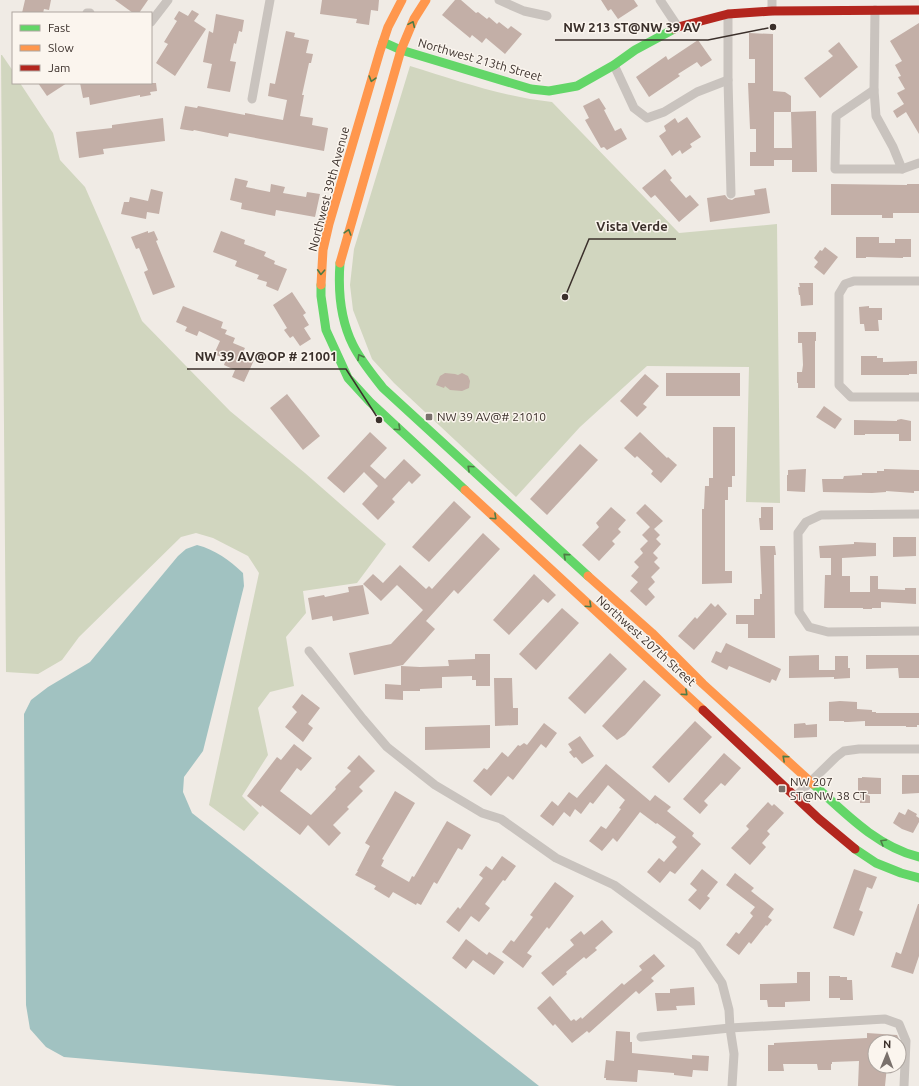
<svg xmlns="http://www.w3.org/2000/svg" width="919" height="1086" font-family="Ubuntu,sans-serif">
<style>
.green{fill:#d1d6bf}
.water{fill:#a1c2c1}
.building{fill:#c3afa7}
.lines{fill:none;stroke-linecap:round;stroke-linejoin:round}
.street{stroke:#c9c3be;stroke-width:9}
.fast{stroke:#63d668;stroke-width:9}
.slow{stroke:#ff974d;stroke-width:9}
.jam{stroke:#b3261e;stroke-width:9}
.oneway{stroke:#4d7b46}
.poi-dot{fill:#7a716c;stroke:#fbf5ee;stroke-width:1.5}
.labels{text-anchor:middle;stroke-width:3;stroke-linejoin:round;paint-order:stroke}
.street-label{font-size:12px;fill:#3b302b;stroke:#fbf5ee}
.poi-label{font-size:12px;fill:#3b302b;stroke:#fbf5ee;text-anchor:start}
.leader{fill:none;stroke:#3b302b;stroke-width:1.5}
.callout-dot{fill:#3b302b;stroke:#fbf5ee;stroke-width:1.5}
.callout-label{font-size:13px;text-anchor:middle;font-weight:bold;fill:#3b302b;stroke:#fbf5ee;stroke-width:3;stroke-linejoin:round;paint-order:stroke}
</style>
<rect width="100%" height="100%" fill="#f0ebe5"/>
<g class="green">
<path d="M1,55h1l11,16v12h7l33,50 7,27 25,27 24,55 33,79 88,90 75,62 81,71 -29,39 -54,8 3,22 -20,24 8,49 -24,6 -12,16 10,47 -26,41 17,17 -15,18 -35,-26 50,-232 -11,-17 -35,-18 -17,-5 -15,4 -102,100 -17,23 -24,14 -32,-2z"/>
<path d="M410,66c46,14 93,31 142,36l127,131 98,-9 3,279 -34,-1 3,-135 -102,-1 -67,61 -64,70 -122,-114 -22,-24 -19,-49 -3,-25 4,-36z"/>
</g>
<path class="water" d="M197,545c19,5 32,15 46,28l1,13 -41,165 -19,26 -1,15 9,21 347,273h-142l-333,-29 -18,-10 -16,-18 -4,-24 -2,-291 7,-14 17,-13 42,-25 88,-106 8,-7z"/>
<g class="building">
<path d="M25,0h26l-2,10 -5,-1 -1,4h-21z"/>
<path d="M115,0h33l-9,13h-6z"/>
<path d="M322,0h57l-1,11 -7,-1 -2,15 -13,-2 1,-4 -37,-5z"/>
<path d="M455,0h6l15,13 2,-1 9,7 2,-2 8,7 2,-2 9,7 3,-3 11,8 -17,20 -19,-16 -4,5 -10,-8 -2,3 -28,-23z"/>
<path d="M601,0h33l4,6 -20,13 -7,-10 -3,2z"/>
<path d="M192,10l7,4 -5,7 12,8 -31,47 -19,-13 12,-19 -4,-2 13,-21 -3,-2 5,-8 9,5z"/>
<path d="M216,14l28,6 -2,12 -3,-1 -3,13 -2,-1 -4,18 6,1 -6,30 -23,-4 5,-24 -9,-2 6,-31 4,2z"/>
<path d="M919,23v111l-13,-22 -9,6 -4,-7 11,-7 -7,-11 8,-4 -7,-12 3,-1 -6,-11 7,-4 -12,-20z"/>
<path d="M286,31l9,2 -1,4 15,3 -3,13 7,1 -2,9h-2l-7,32h2l-4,21 13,2 -1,7 16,3 -4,23 -95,-18 -1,4 -34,-7 -1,1 -13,-2 5,-23 12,2 1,-2 47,9v-2l38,7 4,-20 -19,-4 2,-13 5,1z"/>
<path d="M749,33l24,1v57l12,1 6,4v16h-17v36h18l-1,-36 25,-1 1,61h-25v-12h-18v6h-24v-14h6v-23h-6l-2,-46h7v-24h-6z"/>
<path d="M698,40l14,20 -11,7 -4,-5 -19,12 2,2 -31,21 -13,-20 30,-21 2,4z"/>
<path d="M839,42l19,25 -38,31 -16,-20 29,-22 -5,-5z"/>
<path d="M38,83h29l-20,13z"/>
<path d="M80,83h76l1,8 -7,1 1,3 -11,2v-2l-50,10 -1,-8 -6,1z"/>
<path d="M599,98l7,11 -2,1 11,21 6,-3 6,11 -20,11 -3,-3 -3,1 -16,-28 4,-2 -6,-12z"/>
<path d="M687,117l14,20 -11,7 2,3 -10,7 -2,-4 -8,6 -13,-20 7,-5 -2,-5 11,-8 3,5z"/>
<path d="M163,118l2,23 -62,8 1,5 -25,4 -3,-26 36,-4v-3z"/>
<path d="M665,169l7,9 -2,2 16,18 4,-3 9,10 -20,17 -24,-27 -4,3 -9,-10z"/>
<path d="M235,178l13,3 -2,6 24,5 1,-8 14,3 -2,6 23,4 1,-5 13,2 -5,23 -39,-7 -1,6 -34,-7 1,-6 -12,-3z"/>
<path d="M831,184l76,1v-1h12v29h-26v5h-11v-3h-51z"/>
<path d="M766,188l4,25 -60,9 -3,-24 18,-3 3,4 4,1 3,-2 20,-3 -1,-5z"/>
<path d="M151,189l12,3 -4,22 -12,-2 -1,7 -25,-5 3,-12h5l1,-5 18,4z"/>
<path d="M148,231v2l6,-2 4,9 -2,1 19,46 -22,8 -9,-23 4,-2 -9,-22 -3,1 -5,-12z"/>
<path d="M221,231l24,9 -1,4 22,8 -2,4 11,5 -1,3 13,5 -9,22 -12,-5 1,-4 -10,-3 2,-4 -24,-9 2,-5 -24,-9z"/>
<path d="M856,237h23v6h16v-4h16v18h-8v1l-37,-1v1h-10z"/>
<path d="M825,247l13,10 -14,18 -10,-8 4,-5 -4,-4 6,-8 2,1z"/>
<path d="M799,283h14v22l-12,1 -1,-11h-1l-1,-8h2z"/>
<path d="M292,292l14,21 -3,2 6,10 -5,3 7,11 -11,7 -7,-10 -3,2 -6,-8 3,-2 -14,-23z"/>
<path d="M183,306l40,16 -2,6 6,2 -2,4 10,4 -2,5 12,5 -3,6 12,6 -10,22 -12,-5 3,-7 -11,-5 2,-6 -12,-5 6,-13 -21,-10 -2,5 -12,-5 2,-4 -11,-5z"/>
<path d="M869,306v2h13v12h-4l1,11h-14l-1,-7h-4l-1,-17z"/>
<path d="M798,332h18v9h-1v47h-17v-5h-1v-11h5l1,-7 -1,-22h-4z"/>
<path d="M861,356h16v2h6v4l34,-1v13h-8v1h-48z"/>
<path d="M445,373l10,1 3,1 4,-2 6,3 2,5 -1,7 -7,3 -12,-1 -5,-4 -1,2 -8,-3 4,-9z"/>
<rect x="666" y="373" width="74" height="23"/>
<path d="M645,374l14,12 -16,18 4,3 -10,10 -17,-16z"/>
<path d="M287,394l33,42 -17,14 -33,-42z"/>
<path d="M824,406l18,13 -7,10 -19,-12z"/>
<path d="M901,419l10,2v20h-12v-7h-34v1h-11v-15l43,1v-1z"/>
<path d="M713,427h22v49h-3v11h-4v13h-3v71h7v12l-30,1v-75h2l1,-23h4v-8h4z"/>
<path d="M370,432l17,16 -17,18 15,13 19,-20 17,16 -9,9 -3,-3 -17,18 3,3 -17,18 -16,-16 16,-18 -14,-14 -20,21 -17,-15z"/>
<path d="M640,432l27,26 1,-1 9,8 -16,18 -10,-9 2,-3 -16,-15 -2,2 -11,-10z"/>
<path d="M580,444l18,16 -51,55 -17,-16z"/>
<path d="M806,469l-1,23 -18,-1v-16h1v-5z"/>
<path d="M884,469l35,1v21h-5v2l-28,-2v1l-14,1 -49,-1 -1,-13h21l1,-3 18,-1v-2h15v-2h7z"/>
<path d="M454,501l17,16 -42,45 -17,-15z"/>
<path d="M645,504l18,17 -9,8 6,6 -4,4 5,5 -8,9 5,5 -4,4 6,6 -9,9 4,5 -7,7 7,8 -9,9 -16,-15 8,-9 -7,-6 8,-9 -5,-5 9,-9 -3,-4 8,-8 -6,-6 8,-8 -14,-14z"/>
<path d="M611,507l15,13 -8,9 3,3 -9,9 3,3 -16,17 -17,-16 17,-18 -3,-4z"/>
<path d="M761,507h12v23h-13l-1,-12h2z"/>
<path d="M483,533l17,16 -42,45 -4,-4 -28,31 9,8 -32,36 -49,10 -5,-22 42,-9 32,-34 -26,-25 -16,16 -18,-17 10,-10 10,9 17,-18 26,24 3,-3 3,3z"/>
<path d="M893,537h23v19l-23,1z"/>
<path d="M854,542l22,1v13l-34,2v18h8v16h20v-16h8v13l27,1v-2h11v16l-35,-2v6h-9v1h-9v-1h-39l1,-33h6v-17h-11l-1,-12 35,-2z"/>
<path d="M760,546h15l1,9h-2l1,83h-27v-14h-12v-9h18v-16h6v-5h2z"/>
<path d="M534,574l22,21 -8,8 -5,-4 -34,36 -16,-15z"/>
<path d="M363,585l6,29 -36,7 -1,-5 -20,4 -4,-22 16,-3 1,2 24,-5 -1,-5z"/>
<path d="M711,603l4,4 3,-3 9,10 -33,36 -16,-14 17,-19 2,2z"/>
<path d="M562,608l17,15 -43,47 -17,-16z"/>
<path d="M726,643l55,26 -5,12 -4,-2 -2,4 -41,-17 -2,4 -16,-8 5,-11 5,2z"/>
<path d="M610,653l17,16 -42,45 -17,-16z"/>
<path d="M475,654h15v32h-14v-6h-4v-4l-30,1v11l-22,1v2h-17v9l-18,-1v-15l16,1v-19l19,1 29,-1 -1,-6 27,-1z"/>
<path d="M819,655v15h16v-14h13v12h2v10l-16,1v-2l-45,1v-22z"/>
<path d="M866,655h53v23h-20l-1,-10 -32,1z"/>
<path d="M494,678h18l1,30h5v17l-23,1z"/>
<path d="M644,680l17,15 -36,40 -8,5 -15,-14z"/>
<path d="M302,694l18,14 -12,16 5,4 -10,14 -18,-15 12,-15 -5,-5z"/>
<path d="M840,701l17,1v7l15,1v2h4v1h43v12h-2v2h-11v-1h-41v-5l-17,1h-4v-1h-15v-19z"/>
<path d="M695,721l17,16 -43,46 -17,-16z"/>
<path d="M544,723l13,10 -11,15 -5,-4 -28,36 -5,-4 -17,20 -18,-15 11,-13 3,2 15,-18 6,5 10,-12 2,1 4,-3 3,2z"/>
<path d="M805,723l1,2 11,-1v13l-23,1v-14z"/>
<path d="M490,725v23l-65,2v-23z"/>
<path d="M580,736l14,20 -12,8 -6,-7 -2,1 -5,-6 3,-2 -4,-6z"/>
<path d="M294,744l18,14 -11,13 -4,-3 -17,23 31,24 25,-26 -1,-2 16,-16 -4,-3 12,-13 16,16 -16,16 4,4 -16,16 2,2 -16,16 8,8 -12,13 -21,-21 -8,10 -38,-30 -1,2 -14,-11 30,-39 4,3z"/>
<path d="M724,753l17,15 -16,18 -4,-3 -17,18 4,4 -8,9 -17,-15z"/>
<path d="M606,764l44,37 5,-6 16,12 -4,4 27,22 -2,3 9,8 -26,30 -5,-3 -10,12 -13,-11 12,-14 5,4 13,-15 -5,-5 4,-5 -19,-14 -1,1 -16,-12 -23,30 -4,-4 -11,13 -13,-10 12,-15 5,3 15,-20 -2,-1 6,-8 -17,-15 -15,19 -3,-2 -9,12 -6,-5 -5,8 -6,-5 -11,14 -13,-10 12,-15 6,5 11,-14 8,6z"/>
<path d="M902,775h17v18l-17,1z"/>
<path d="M862,777l19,1v16h-15l4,2v7h-10v-9h-2v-16h4z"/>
<path d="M395,791l20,12 -33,56 2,1 -3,6 28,16 3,-6 2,1 33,-56 24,14 -9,15 -4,-2 -21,36 -3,-2 -13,23 -4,-2 -1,2 -23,-13 -4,6 -15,-9 2,-3 -21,-11 3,-4h-1l13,-25 -5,-3z"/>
<path d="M768,802l4,4 2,-2 10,9 -17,18 3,3 -8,9 4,4 -16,18 -19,-17 18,-19 -3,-3z"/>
<path d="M908,809l9,5 -1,2 3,2v4l-6,11 -11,-4 -9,-6 6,-11 6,3z"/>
<path d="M502,856l14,10 -11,15 -2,-1 -18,24 5,4 -11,14 -8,-6 -12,16 -13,-10 12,-15 2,2 23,-31 -4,-3 7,-9 6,4z"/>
<path d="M702,869l16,13 -11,14 3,2 -10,12 -12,-10 9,-10 -7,-6z"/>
<path d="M854,869l23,8 -5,12 -5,-2 -8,23 4,2 -9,24 -21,-8z"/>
<path d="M735,873l19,15 -3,3 23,18 -6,8 4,3 -5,6 -1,-1 -15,19 -2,-2 -10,13 -13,-10 10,-13 3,2 14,-18 -3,-3 5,-6 -29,-22z"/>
<path d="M555,882l19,14 -25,33 -2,-2 -20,26 5,3 -9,12 -21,-16 9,-12 3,2 19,-25 -3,-2z"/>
<path d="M918,904h1v52l-6,18 -22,-7 5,-15 5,2z"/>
<path d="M602,920l11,12 -18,16 2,2 -11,9 -2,-2 -18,15 1,2 -14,12 -12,-13 33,-28 -4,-5 11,-9 3,4z"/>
<path d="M466,939l21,16 2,-3 15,10 -10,13 -21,-15 -7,9 -14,-11z"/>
<path d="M654,954l11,12 -14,12 3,3 -15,13 -3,-3 -47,42 -2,-2 -15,12 -17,-19 -2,2 -16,-18 13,-12 21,25 3,-2 2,2 5,-4 1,2 40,-36 2,2 18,-15 -3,-4z"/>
<path d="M797,972h13v29l-25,1v5h-17l-1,-7h-7v-16l37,-1z"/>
<path d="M829,976h11v1h7v3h5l1,20h-13v-2h-11z"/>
<path d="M694,987l1,18 -19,1 1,4 -20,1 -2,-18h15v-4z"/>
<path d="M616,1031l14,1v10h2v11l60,6v-4l17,1 -1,15 -15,-1 -1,7 -18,-2v-2l-36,-3 -1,12 -31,-2v-2h-2l2,-18 8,1z"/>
<path d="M867,1033l30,2 3,6 -25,1v24h12l-2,20h-27l1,-25 -27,1v2h-1v6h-13l-1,-6h-34l1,7h-16v-26h6v-2l93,-5z"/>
</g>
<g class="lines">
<g class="street">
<path d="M499,0l25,11 23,5"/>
<path d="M660,0l18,27"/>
<path d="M772,0v11"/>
<path d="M87,13h3"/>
<path d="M728,14v66l3,114"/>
<path d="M151,22l17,-22"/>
<path d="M614,65l20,43 13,10 17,-6 33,-20 31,-12"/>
<path d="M874,90l2,26 17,31 9,22h-67l1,-53z"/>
<path d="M874,90l1,-80"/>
<path d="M252,99l18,-99"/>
<path d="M902,169l17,-6"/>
<path d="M919,281h-65l-9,3 -6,10v91l12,12h68"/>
<path d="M919,514l-98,1 -15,7 -8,11 1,79 10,15 19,5 91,-1"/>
<path d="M309,651l54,68 24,28 48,38 47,28 19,6 55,39 58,27 83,61 25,37 7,27 1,18 4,26 -2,32"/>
<path d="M795,797l41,-40 8,-6 15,-2h60"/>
<path d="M641,1037l89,-9 155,-9 14,5 7,17 -2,45"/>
</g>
<g class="fast">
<path d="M383,42l18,8 130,39 18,2 28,-5 37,-21 21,-15 39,-21"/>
<path d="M340,263c-2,27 1,58 13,82 8,16 19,29 30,43l205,188"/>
<path d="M321,285v11l5,34 22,48 22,24 95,88"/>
<path d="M813,784c32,29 63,62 106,73"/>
<path d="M855,849l21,14 25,10 18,5"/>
</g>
<g class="slow">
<path d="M340,263l61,-213 13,-31 12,-19"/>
<path d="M321,285l2,-35 6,-26 51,-173 8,-24 14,-27"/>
<path d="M465,490l238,220"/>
<path d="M588,576l64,57 51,51 110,100"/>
</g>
<g class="jam">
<path d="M674,29l4,-2 50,-13 44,-3 147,-1"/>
<path d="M703,710l116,109 36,30"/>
</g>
</g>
<defs><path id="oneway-chevron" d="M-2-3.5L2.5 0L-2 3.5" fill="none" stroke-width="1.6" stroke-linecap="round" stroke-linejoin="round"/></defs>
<g class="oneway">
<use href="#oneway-chevron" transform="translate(412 24) rotate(-66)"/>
<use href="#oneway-chevron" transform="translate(372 79) rotate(106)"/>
<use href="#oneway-chevron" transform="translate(348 232) rotate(-73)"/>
<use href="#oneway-chevron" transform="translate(321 272) rotate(93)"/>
<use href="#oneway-chevron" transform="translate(360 357) rotate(-120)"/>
<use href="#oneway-chevron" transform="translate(398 428) rotate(43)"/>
<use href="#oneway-chevron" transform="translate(470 468) rotate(-137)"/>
<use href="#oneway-chevron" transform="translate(494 517) rotate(43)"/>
<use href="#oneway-chevron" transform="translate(566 556) rotate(-138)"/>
<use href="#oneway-chevron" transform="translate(589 605) rotate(43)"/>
<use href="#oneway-chevron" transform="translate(685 693) rotate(42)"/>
<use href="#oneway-chevron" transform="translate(785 758) rotate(-138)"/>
<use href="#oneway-chevron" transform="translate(883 842) rotate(-150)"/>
</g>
<g class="poi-dot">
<rect x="425" y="413" width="8" height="8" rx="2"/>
<rect x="778" y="785" width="8" height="8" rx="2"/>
</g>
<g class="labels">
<g class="street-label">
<text transform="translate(480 60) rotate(16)" y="4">Northwest 213th Street</text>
<text transform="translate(329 189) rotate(-75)" y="4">Northwest 39th Avenue</text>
<text transform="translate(646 641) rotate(42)" y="4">Northwest 207th Street</text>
</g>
<g class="poi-label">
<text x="437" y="421">NW 39 AV@# 21010</text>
<text x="790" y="786">NW 207<tspan x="790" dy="14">ST@NW 38 CT</tspan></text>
</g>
</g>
<path class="leader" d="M773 27L708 40H555M565 297L589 239H676M379 420L346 369H187"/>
<g class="callout-dot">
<circle cx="773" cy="27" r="4"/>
<circle cx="565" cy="297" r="4"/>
<circle cx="379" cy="420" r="4"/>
</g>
<g class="callout-label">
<text x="632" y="32">NW 213 ST@NW 39 AV</text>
<text x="632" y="231">Vista Verde</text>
<text x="266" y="361">NW 39 AV@OP # 21001</text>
</g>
<rect x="12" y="12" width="140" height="72" fill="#fbf5ee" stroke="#aea6a0"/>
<rect x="20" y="25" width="20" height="6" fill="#63d668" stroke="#aea6a0"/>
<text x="48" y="32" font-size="12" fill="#3b302b">Fast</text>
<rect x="20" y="45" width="20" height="6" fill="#ff974d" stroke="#aea6a0"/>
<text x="48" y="52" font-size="12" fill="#3b302b">Slow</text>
<rect x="20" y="65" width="20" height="6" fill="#b3261e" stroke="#aea6a0"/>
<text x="48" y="72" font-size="12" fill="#3b302b">Jam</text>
<g transform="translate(887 1054) rotate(1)"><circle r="19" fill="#fbf5ee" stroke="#aea6a0"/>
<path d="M0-3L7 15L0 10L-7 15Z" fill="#7a716c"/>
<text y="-6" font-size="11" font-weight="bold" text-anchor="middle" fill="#3b302b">N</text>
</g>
</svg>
